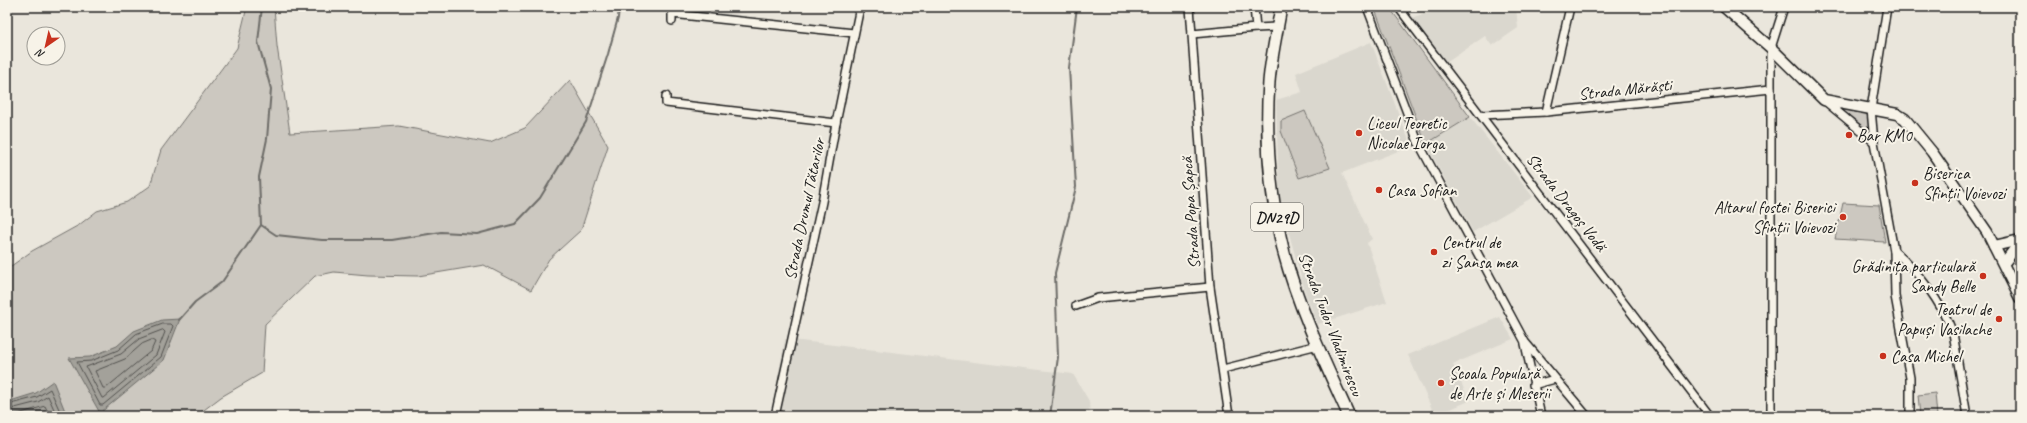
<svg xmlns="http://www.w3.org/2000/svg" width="2027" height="423" font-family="Caveat,sans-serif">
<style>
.built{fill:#dad7ce}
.green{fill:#ccc8c0;stroke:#74726e}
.water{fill:#a3a19a;stroke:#6d6c68}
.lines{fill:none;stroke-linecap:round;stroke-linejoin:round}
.shore{stroke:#52514e;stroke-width:1}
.stream{stroke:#6d6c68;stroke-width:2}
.street-casing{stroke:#1c1c1c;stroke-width:10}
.secondary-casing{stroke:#1c1c1c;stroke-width:13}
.primary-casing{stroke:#1c1c1c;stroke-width:14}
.street{stroke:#f7f3e8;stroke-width:7}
.secondary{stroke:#f7f3e8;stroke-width:10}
.primary{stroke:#f7f3e8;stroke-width:11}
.poi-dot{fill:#c8321e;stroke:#f7f3e8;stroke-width:1.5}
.labels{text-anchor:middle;stroke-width:4;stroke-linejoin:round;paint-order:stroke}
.shield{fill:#f7f3e8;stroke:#5e5c59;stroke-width:1}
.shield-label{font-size:16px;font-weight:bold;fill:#1c1c1c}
.street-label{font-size:17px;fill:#1c1c1c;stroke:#f7f3e8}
.poi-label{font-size:17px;fill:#1c1c1c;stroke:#f7f3e8;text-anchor:start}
</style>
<rect width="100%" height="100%" fill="#eae6dc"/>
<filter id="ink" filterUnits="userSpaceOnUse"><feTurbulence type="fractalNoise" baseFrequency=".025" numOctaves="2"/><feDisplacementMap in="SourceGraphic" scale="8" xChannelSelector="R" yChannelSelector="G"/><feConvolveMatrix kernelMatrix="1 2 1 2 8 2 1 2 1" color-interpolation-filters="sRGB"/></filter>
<g filter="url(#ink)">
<g class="built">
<path d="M1442,7h74l2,21 -26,18 -7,-10 -39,27 -35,-45 32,-10z"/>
<path d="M1371,42l40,104 -69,27 30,66 -5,4 20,59 -69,22 -12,-29 -27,-98 -3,-97 26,-8 -6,-19z"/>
<path d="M1470,117l63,80 -60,35 -47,-88z"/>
<path d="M1500,317l13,22 -60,25 16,37 -34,15 -27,-61z"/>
<path d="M785,339l288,35 16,27 1,15h-319z"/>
</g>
<g class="green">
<path d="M247,7h27l3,39 13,87 109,-7 91,17 35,-15 45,-48 38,66 -27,84 -32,29 -18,31 -47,-25 -66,11 -50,-1 -34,-3 -19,4 -50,48 -3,49 -41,24 -25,19h-189v-147l25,-18 47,-26 18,-14 30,-9 23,-16 11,-36 76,-102z"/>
<path d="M1374,7h15l81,110 -44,27z"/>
<path d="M1841,109l27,5 2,18z"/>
<path d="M1305,111l25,57 -31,10 -18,-47v-10z"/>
<path d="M1843,203l36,2 6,37 -50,-3z"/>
<path d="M1935,393l2,23h-17l-2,-21z"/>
</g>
<g class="water">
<path d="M180,319l-16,41 -64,53 -31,-55 21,-1 27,-11 17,-15 28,-11z"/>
<path d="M53,381l14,35h-60v-14l29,-9z"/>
</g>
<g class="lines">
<g class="shore">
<path d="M163,324h8l2,2 -12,31 -58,48h-3l-23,-43 14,-1 27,-11 18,-16z"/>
<path d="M163,330l2,2 -9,23 -52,43h-2l-16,-31 35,-13 18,-15z"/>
<path d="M152,340l3,2 -4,9 -45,37h-3l-8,-17 30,-12 17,-15z"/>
<path d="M7,405l30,-8 13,-8 12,27"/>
<path d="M7,410l31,-8 10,-6 9,20"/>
<path d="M11,416l34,-10 5,10"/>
</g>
<g class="stream">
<path d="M261,225l-2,-48 8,-38 4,-50 -13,-47 4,-35"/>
<path d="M179,320l16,-18 27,-20 39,-57 15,10 46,5h70l49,-8 36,2 38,-10 25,-26 46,-76 22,-68 10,-36 1,-11"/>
<path d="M1050,416l8,-59 -3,-84 21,-86 -7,-119 8,-61"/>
</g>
<g class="street-casing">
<g id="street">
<path d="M1190,7l20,280 19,129"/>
<path d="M1254,7l2,21 21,-1"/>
<path d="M1367,7l51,135 107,200 62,74"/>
<path d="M1398,7l312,409"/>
<path d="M1887,7l-16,102 3,33 20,109 1,45 15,82v38"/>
<path d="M672,21v-7l182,19"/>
<path d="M1192,34l64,-6"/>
<path d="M666,96v7l170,20"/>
<path d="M1825,101l49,41"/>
<path d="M1546,112l24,-105"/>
<path d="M1481,115l65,-3 225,-23"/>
<path d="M1894,251c25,21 47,51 59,82l14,83"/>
<path d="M1076,306l22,-8 112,-11"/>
<path d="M1525,344l16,72"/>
<path d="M1223,369l95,-24"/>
<path d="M1533,385l22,-6"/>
<path d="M775,416l47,-214 14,-79 24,-116"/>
<path d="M1771,416v-368l13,-41"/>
</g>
</g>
<g class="secondary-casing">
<g id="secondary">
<path d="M1724,7l47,41 53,52 73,14 8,5 27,33 55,80 33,66"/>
<path d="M1994,246l26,-6"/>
<path d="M2004,263l16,-21"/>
</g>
</g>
<g class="primary-casing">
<path id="primary" d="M1281,7c-4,25 -10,50 -12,75 -4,57 1,115 15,171 15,56 41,110 65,163"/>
</g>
<use href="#street" class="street"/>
<use href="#secondary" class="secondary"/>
<use href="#primary" class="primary"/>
</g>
</g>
<g class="poi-dot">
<circle cx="1359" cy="133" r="4"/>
<circle cx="1849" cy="135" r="4"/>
<circle cx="1915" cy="183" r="4"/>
<circle cx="1379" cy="190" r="4"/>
<circle cx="1843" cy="217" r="4"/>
<circle cx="1434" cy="252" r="4"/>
<circle cx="1983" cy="276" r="4"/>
<circle cx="1999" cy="319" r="4"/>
<circle cx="1883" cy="356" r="4"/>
<circle cx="1441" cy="383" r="4"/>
</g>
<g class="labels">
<rect class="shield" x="1251" y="203" width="52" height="28" rx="3"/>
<g class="shield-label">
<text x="1277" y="223">DN29D</text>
</g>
<g class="street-label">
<text transform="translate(1625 89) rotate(-6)" y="6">Strada Mărăști</text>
<text transform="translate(1567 202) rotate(52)" y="6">Strada Dragoș Vodă</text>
<text transform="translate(804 209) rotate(-78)" y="6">Strada Drumul Tătarilor</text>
<text transform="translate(1190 213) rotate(-94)" y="6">Strada Popa Șapcă</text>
<text transform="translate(1331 324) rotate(69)" y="6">Strada Tudor Vladimirescu</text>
</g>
<g class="poi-label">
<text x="1367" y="129">Liceul Teoretic<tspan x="1367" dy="20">Nicolae Iorga</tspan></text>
<text x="1857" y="141">Bar KM0</text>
<text x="1923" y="179">Biserica<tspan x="1923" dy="20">Sfinții Voievozi</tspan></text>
<text x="1387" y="196">Casa Sofian</text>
<text x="1835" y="213" text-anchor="end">Altarul fostei Biserici<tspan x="1835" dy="20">Sfinții Voievozi</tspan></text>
<text x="1442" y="248">Centrul de<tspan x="1442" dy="20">zi Șansa mea</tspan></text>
<text x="1975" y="272" text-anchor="end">Grădinița particulară<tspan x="1975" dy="20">Sandy Belle</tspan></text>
<text x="1991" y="315" text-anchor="end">Teatrul de<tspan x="1991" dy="20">Papuși Vasilache</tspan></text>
<text x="1891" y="362">Casa Michel</text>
<text x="1449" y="379">Școala Populară<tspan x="1449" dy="20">de Arte și Meserii</tspan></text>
</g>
</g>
<rect width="2027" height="423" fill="none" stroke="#f7f3e8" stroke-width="24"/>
<rect x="12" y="12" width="2003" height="399" fill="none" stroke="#1c1c1c" stroke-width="1.5" filter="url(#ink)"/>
<g transform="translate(46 46) rotate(214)"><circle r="19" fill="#f7f3e8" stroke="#9f9d96"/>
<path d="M0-3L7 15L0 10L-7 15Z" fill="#c8321e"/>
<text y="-6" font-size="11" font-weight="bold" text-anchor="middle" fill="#1c1c1c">N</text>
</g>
</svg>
